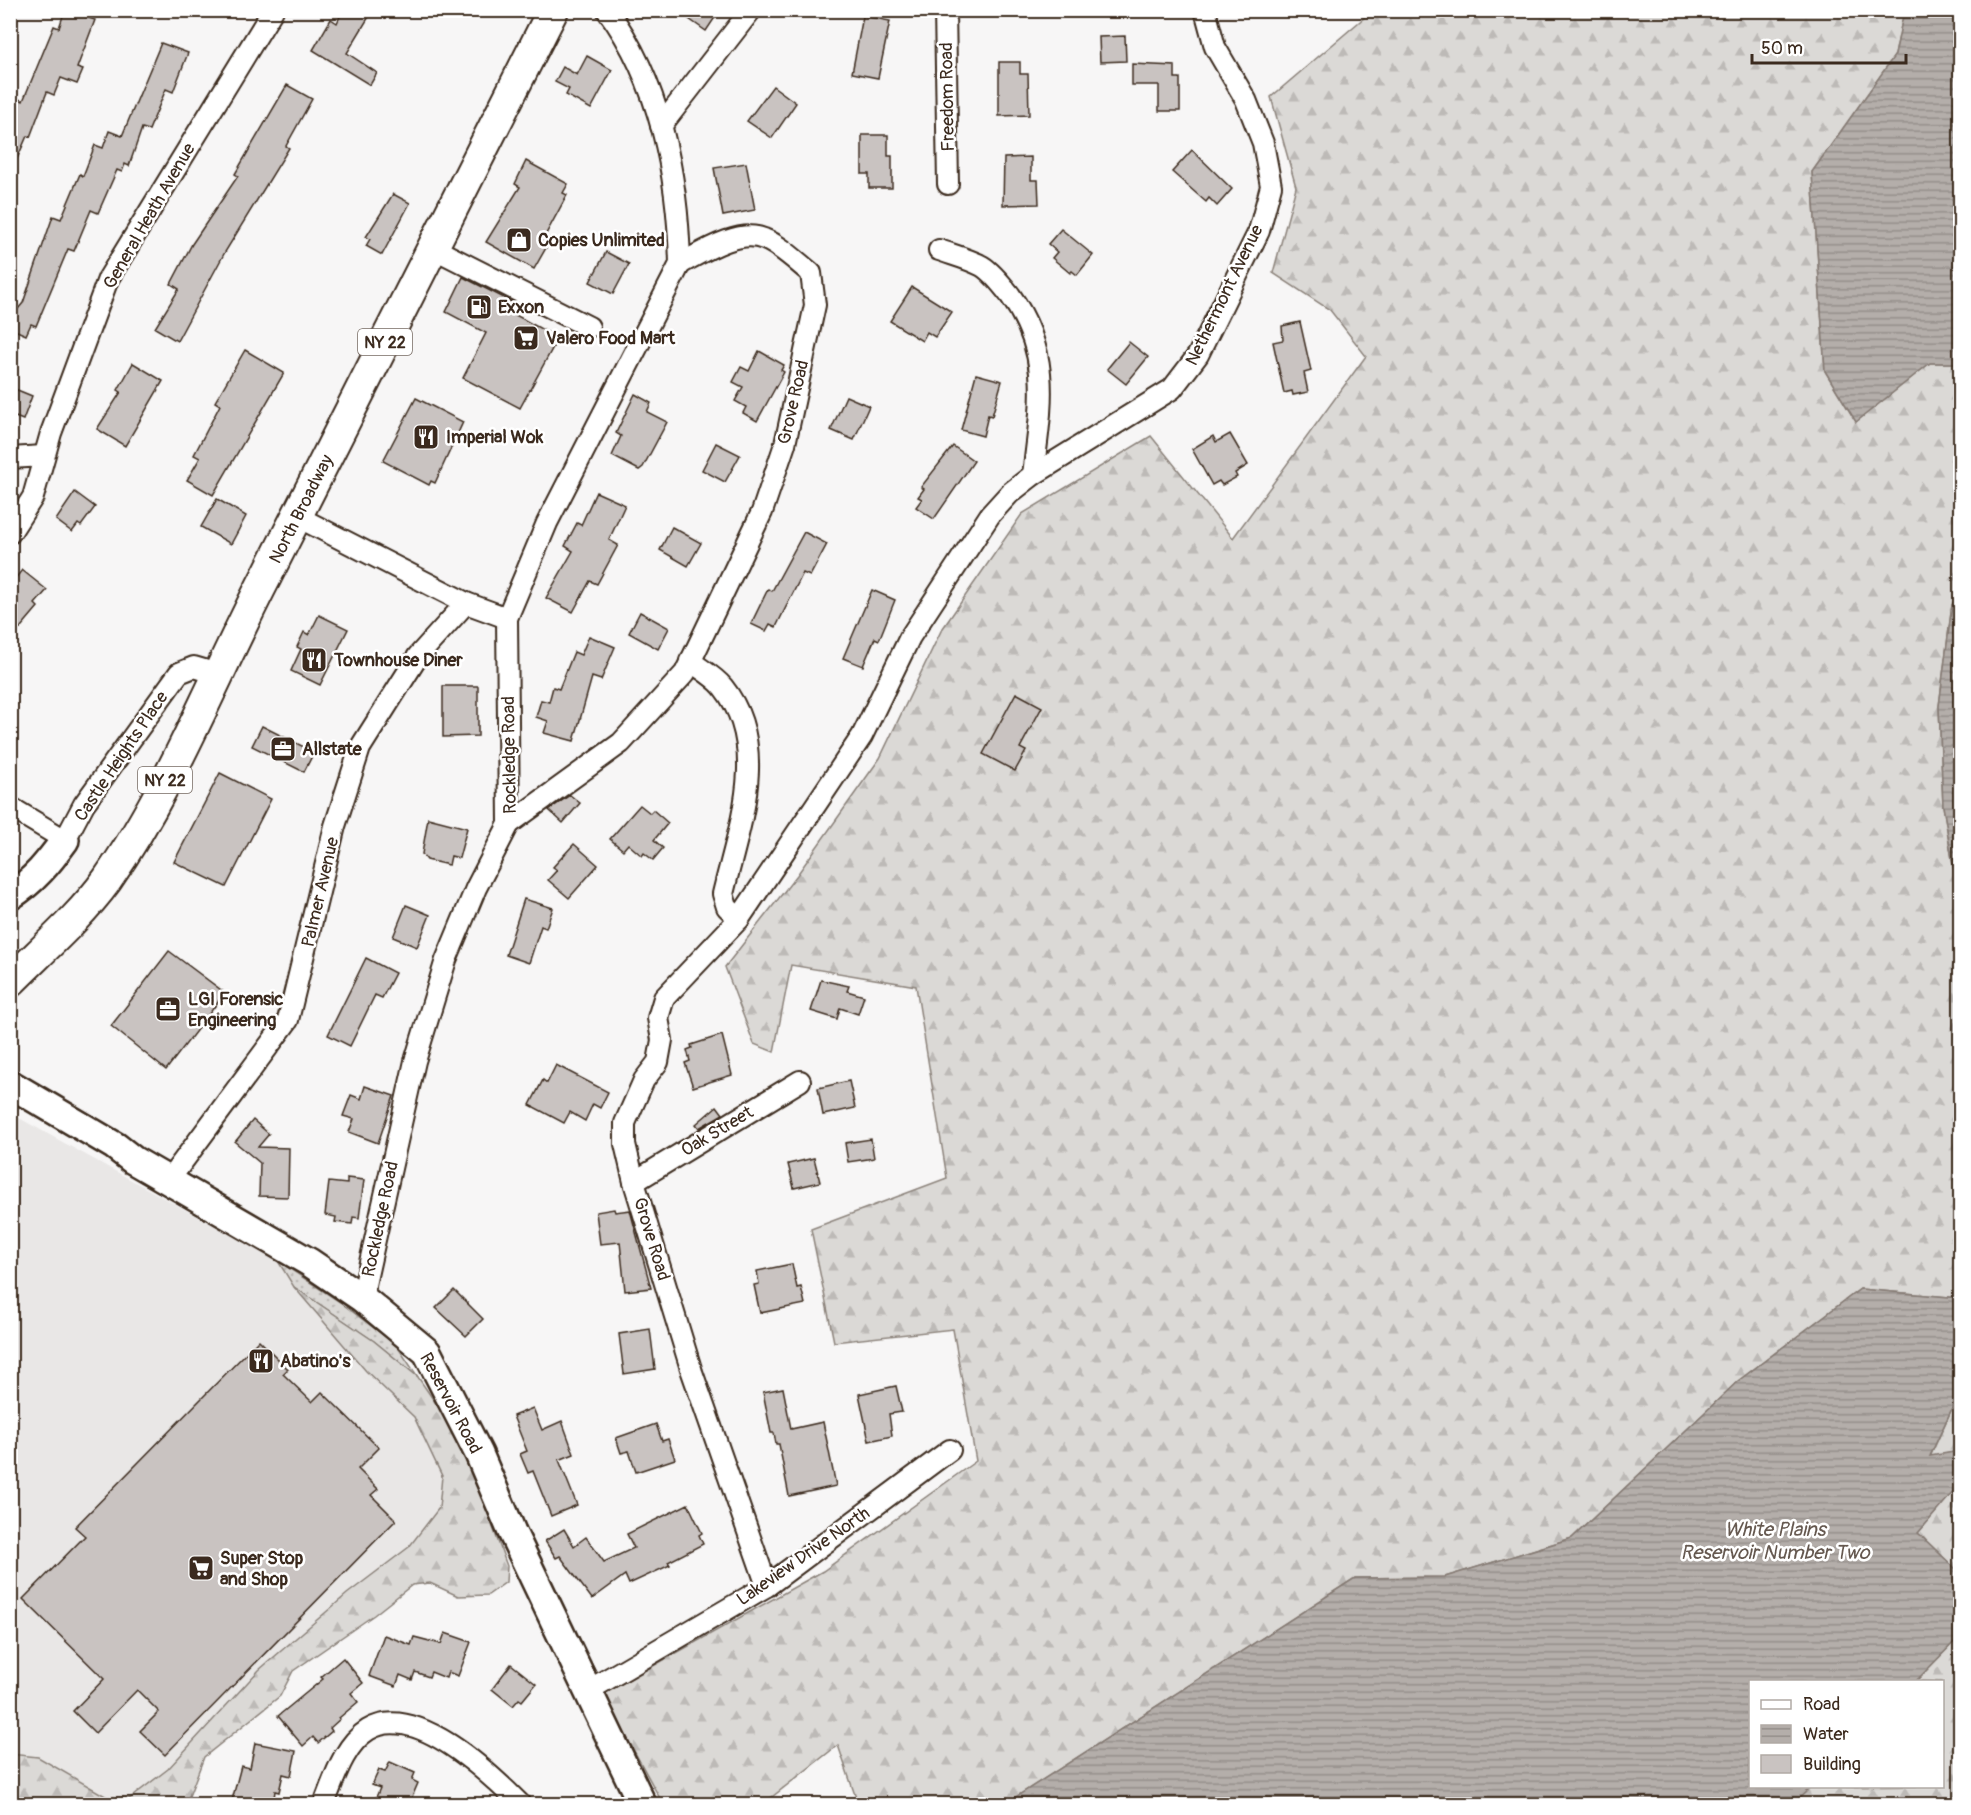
<svg xmlns="http://www.w3.org/2000/svg" width="1971" height="1815" font-family="Pangolin,sans-serif">
<style>
.built{fill:#e9e7e6}
.grass{fill:url(#grass-dots);stroke:#8b827a;stroke-width:1.5}
.forest{fill:url(#forest-firs);stroke:#8b827a;stroke-width:1.5}
.water{fill:url(#water-rules);stroke:#847972;stroke-width:1.5}
.building{fill:#c9c3c1;stroke:#3b2a1e;stroke-width:1.5}
.lines{fill:none;stroke-linecap:round;stroke-linejoin:round}
.street-casing{stroke:#3b2a1e;stroke-width:24}
.secondary-casing{stroke:#3b2a1e;stroke-width:32}
.primary-casing{stroke:#3b2a1e;stroke-width:34}
.street{stroke:#fff;stroke-width:20}
.secondary{stroke:#fff;stroke-width:27}
.primary{stroke:#fff;stroke-width:30}
.labels{text-anchor:middle;stroke-width:5;stroke-linejoin:round;paint-order:stroke}
.shield{fill:#fff;stroke:#766a62;stroke-width:1.5}
.shield-label{font-size:16px;font-weight:bold;fill:#3b2a1e}
.street-label{font-size:18px;fill:#3b2a1e;stroke:#fff}
.poi-label{font-size:18px;font-weight:bold;fill:#3b2a1e;stroke:#fff;text-anchor:start}
.water-label{font-size:20px;font-style:italic;fill:#65584f;stroke:#fff}
</style>
<defs>
<pattern id="grass-dots" width="8" height="8" patternUnits="userSpaceOnUse" patternTransform="scale(1.5)"><rect width="8" height="8" fill="#dbd9d6"/><path d="M2 2h.1M6 6h.1" fill="none" stroke="#bdbab7" stroke-width="1.8" stroke-linecap="round"/></pattern>
<pattern id="forest-firs" width="22" height="20" patternUnits="userSpaceOnUse" patternTransform="scale(1.5)"><rect width="22" height="20" fill="#dbd9d6"/><path d="M5 1l3.5 6h-7zM16 11l3.5 6h-7z" fill="#bdbab7"/></pattern>
<pattern id="water-rules" width="6" height="5" patternUnits="userSpaceOnUse" patternTransform="scale(1.5)"><rect width="6" height="5" fill="#b4aeaa"/><path d="M0 2.5h6" fill="none" stroke="#948e8a"/></pattern>
</defs>
<rect width="100%" height="100%" fill="#f7f6f6"/>
<filter id="ink" filterUnits="userSpaceOnUse"><feTurbulence type="fractalNoise" baseFrequency=".0167" numOctaves="2"/><feDisplacementMap in="SourceGraphic" scale="12" xChannelSelector="R" yChannelSelector="G"/><feConvolveMatrix kernelMatrix="1 2 1 2 8 2 1 2 1" color-interpolation-filters="sRGB"/></filter>
<g filter="url(#ink)">
<path class="built" d="M10,1113l268,148 16,26 72,84 48,46 28,59 -2,32 -31,39 -62,47 -88,76 -91,99 -39,30 -22,-2 -69,-40 -27,-3z"/>
<path class="grass" d="M278,1261l62,41 57,44 21,31 -44,-36 -80,-54z"/>
<g class="forest">
<path d="M1372,11h532l-9,44 -83,117 13,199 31,51 74,-59h30v227l-8,15 -13,101 4,100 17,100v392l-100,-9 -122,92 -166,157 -127,39 -90,1 -350,226h-147l-20,-59 -75,59h-100l-60,-110 220,-123 153,-110 -23,-132 -119,13 -23,-113 136,-51 -31,-192 -125,-21 -17,87 -20,-8 -29,-77 72,-92 83,-117 61,-127 81,-117 129,-78 82,102 133,-182 -36,-46 -57,-37 23,-86 -25,-90z"/>
<path d="M294,1287l80,54 44,36 44,65 45,124 -1,16 -18,13 -30,1 -28,-13 -18,2 -38,30 -81,56 -13,25 -76,61 -18,47h-175l-1,-50 28,3 69,40 22,2 39,-30 91,-99 88,-76 62,-47 30,-39 3,-32 -28,-59 -48,-46z"/>
<path d="M1960,1391v60l-30,6z"/>
<path d="M1960,1484v89l-42,-40z"/>
<path d="M1960,1636v168h-167l18,-17 131,-1v-104l-26,-1z"/>
</g>
<g class="water">
<path d="M1904,11h56v352h-30l-74,59 -31,-51 -13,-199 83,-117z"/>
<path d="M1960,590v316l-17,-100 -4,-100 13,-101z"/>
<path d="M1860,1289l100,9v93l-30,65 30,-5v33l-42,49 42,40v63l-44,45 -166,1v104l61,1 -18,17h-788l350,-226 90,-1 127,-39 166,-157z"/>
</g>
<g class="building">
<path d="M65,10l30,10 -18,48 6,2 -6,14 -16,-6 -7,17 -7,-3 -17,45 -3,-1 -17,39v-61l7,-16 6,3 31,-75 5,2z"/>
<path d="M343,10h30l-26,43 30,20 -7,12 -57,-35 18,-31 6,4z"/>
<path d="M676,10h44l-14,21z"/>
<path d="M863,16l27,5 -12,57 -26,-5z"/>
<path d="M1125,36l1,25 -26,1 -1,-25z"/>
<path d="M161,43l27,10 -15,39 -7,-3 -17,41 -7,-2 -13,38 -4,-2 -3,8 -5,-2 -19,43 -7,-3 -17,41 -6,-2 -32,77 -5,-2 -5,11 -16,-7v-21l7,3 6,-7 30,-87 8,3 19,-45 3,2 12,-31 8,3 6,-17 13,5z"/>
<path d="M587,56l25,14 -21,39 -25,-14 3,-6 -14,-7 8,-15 14,8z"/>
<path d="M999,62h21v12h8l1,41 -30,1z"/>
<path d="M1132,64l43,2v12h5v33h-21v-26h-27z"/>
<path d="M287,85l25,14 -26,47 3,2 -64,104 -48,89 -22,-13 24,-39 -8,-5 21,-40 46,-68 -3,-2z"/>
<path d="M773,86l23,17 -24,35 -25,-17z"/>
<path d="M862,135h26v21h4v32h-23v-14h-7z"/>
<path d="M1192,150l40,39 -15,17 -8,-8 -3,4 -34,-30z"/>
<path d="M1031,157v23h7l1,24 -36,1 1,-47z"/>
<path d="M526,161l42,23 -5,9 4,2 -22,41 6,3 -17,30 -48,-27 34,-55 -5,-3z"/>
<path d="M746,163l9,47 -32,6 -9,-48z"/>
<path d="M393,194l17,9 -28,52 -16,-9 4,-7 -4,-2z"/>
<path d="M1061,229l32,26 -16,20 -5,-4 -2,2 -18,-15 5,-6 -9,-8z"/>
<path d="M606,252l23,12 -16,30 -23,-12z"/>
<path d="M463,277l49,25 -4,9 50,27 -38,70 -57,-30 23,-45 -40,-21z"/>
<path d="M912,287l40,25 -17,25 -8,-5 -5,9 -32,-20z"/>
<path d="M1300,322l11,49 -7,2 4,19 -15,3 -1,-4 -8,2 -11,-51 10,-2 -1,-14z"/>
<path d="M1129,342l19,15 -22,27 -19,-15z"/>
<path d="M245,350l39,23 -71,122 -26,-15 13,-22 -6,-3 26,-50 -5,-3z"/>
<path d="M759,351l25,14 -3,5 3,2 -27,49 -14,-8 3,-6 -11,-6 8,-14 -10,-5 8,-15 8,4z"/>
<path d="M133,363l30,18 -38,65 -28,-17 24,-37 -3,-2z"/>
<path d="M976,374l26,7 -10,35 -4,-1 -5,21 -22,-6z"/>
<path d="M10,387l22,9 -9,24 -13,-5z"/>
<path d="M635,394l16,9 -4,9 20,10 -24,45 -4,3 -27,-14 9,-20 -5,-3z"/>
<path d="M846,396l23,10 -15,34 -23,-10z"/>
<path d="M416,398l47,24 -28,61 -4,-2 -2,4 -46,-24z"/>
<path d="M1230,434l18,31 -13,8 2,4 -15,8 -3,-4 -7,4 -20,-36 21,-13 3,6z"/>
<path d="M716,443l24,12 -15,27 -23,-12z"/>
<path d="M953,446l21,15 -40,58 -18,-12 6,-8 -4,-2 6,-8 -3,-2z"/>
<path d="M75,492l20,15 -14,19 -3,-2 -6,8 -16,-12z"/>
<path d="M596,492l29,13 -16,35 9,5 -21,39 -7,-3 -17,31 -27,-14 27,-47 -8,-5 12,-23 4,2z"/>
<path d="M217,499l29,17 -15,28 -30,-17z"/>
<path d="M672,527l29,16 -13,23 -28,-16z"/>
<path d="M804,532l23,12 -17,32 -7,-3 -27,54 -6,-3 -4,7 -15,-7 17,-35 4,2z"/>
<path d="M22,570l25,20 -12,14 3,3 -28,33v-55z"/>
<path d="M872,590l23,10 -16,40 -4,-2 -12,28 -20,-8z"/>
<path d="M640,612l29,16 -11,21 -29,-16z"/>
<path d="M319,615l29,14 -28,56 -29,-14 10,-22 -4,-2 7,-15 5,3z"/>
<path d="M589,636l26,11 -14,33 -9,-3 -18,64 -30,-8 4,-12 -12,-4 5,-17 8,2 4,-15 6,2 15,-37 7,3z"/>
<path d="M443,686h35v50l-35,1z"/>
<path d="M1016,693l26,14 -22,41 6,3 -11,20 -32,-17z"/>
<path d="M262,726l52,26 -10,20 -52,-26z"/>
<path d="M220,773l51,26 -45,88 -52,-25z"/>
<path d="M570,795l10,8 -17,20 -14,-13z"/>
<path d="M640,805l10,8 3,-3 15,13 -14,17 9,8 -10,12 -9,-7 -2,3 -14,-12 -5,6 -13,-11z"/>
<path d="M428,818l39,10 -8,30 -8,-2 -2,9 -22,-5 -5,-6z"/>
<path d="M574,844l24,21 -29,33 -21,-18 9,-10 -4,-3z"/>
<path d="M524,899l29,9 -7,20 -5,-2 -12,37 -23,-8z"/>
<path d="M406,905l24,10 -13,32 -24,-10z"/>
<path d="M169,951l56,42 -59,77 -55,-44z"/>
<path d="M366,958l29,15 -13,25 -7,-3 -25,51 -22,-11z"/>
<path d="M821,980l28,6 -2,5 17,5 -6,18 -18,-6 -3,11 -26,-8z"/>
<path d="M722,1035l10,40 -39,12 -8,-24 5,-2 -3,-11 5,-2 -1,-3z"/>
<path d="M556,1065l52,27 -8,16 -7,-4 -8,17 -15,-9 -6,11 -34,-18 13,-25 4,3z"/>
<path d="M849,1081l6,27 -32,7 -5,-27z"/>
<path d="M365,1086l29,10 -16,47 -29,-11 5,-13 -11,-3 8,-21 10,4z"/>
<path d="M717,1106l6,8 -24,14 -3,-4z"/>
<path d="M253,1120l16,14 -11,13 31,1 -1,49 -29,-1 1,-33 -25,-21z"/>
<path d="M871,1139l3,19 -26,4 -3,-19z"/>
<path d="M814,1158l6,24 -26,6 -6,-24z"/>
<path d="M347,1178l17,2 -5,38 -6,-1 -1,7 -17,-2 1,-5 -11,-2 4,-33 18,2z"/>
<path d="M614,1209l1,3 15,-2 21,78 -26,3 -5,-49 -20,2 -4,-32z"/>
<path d="M792,1264l5,24 4,-1 4,17 -45,9 -6,-28 5,-1 -2,-13z"/>
<path d="M454,1290l29,29 -17,17 -30,-28z"/>
<path d="M650,1329l5,40 -31,5 -5,-40z"/>
<path d="M259,1340l29,29 -5,5 29,28 10,-10 57,56 -21,21 20,20 -7,6 25,25 -231,235 -25,-24 19,-19 -22,-22 -42,43 -22,-22 31,-32 -81,-80 62,-63 -10,-9z"/>
<path d="M896,1386l6,26 -13,2 3,22 -23,5 -10,-47z"/>
<path d="M783,1388l8,41 32,-7 13,64 -47,10 -10,-52h-3l-2,-11h-3l-8,-41z"/>
<path d="M533,1408l9,22 20,-9 12,33 -15,6 18,45 -26,11 -18,-45 -5,2 -8,-19 7,-3 -14,-35z"/>
<path d="M656,1424l6,17 6,-2 7,20 -39,13 -7,-21 -8,2 -5,-15z"/>
<path d="M688,1504l14,29 -3,2 4,9 -35,18 2,3 -41,19 -4,-9 -33,24 -32,-43 -4,2 -11,-17 19,-12 10,17 12,-9 18,25 30,-14 -7,-14z"/>
<path d="M445,1633l26,9 -13,34 -10,-4 -2,6 -15,-6 -2,5 -14,-5 -3,8 -12,-5 -4,11 -27,-10 15,-41 27,10 3,-8 27,7z"/>
<path d="M343,1658l20,25 -12,10 7,9 -19,16 1,1 -10,9 2,3 -14,12 -5,-6 -10,9 -25,-30 45,-37 -2,-2z"/>
<path d="M511,1664l25,20 -14,17 -3,-2 -6,7 -21,-17z"/>
<path d="M255,1743l41,8 -5,25 -8,-2 -4,18 -4,-1 -1,7 -6,-1 -2,7h-35l10,-38 9,2z"/>
<path d="M390,1762l25,11 -3,7 6,3 -9,21h-36l7,-16 -8,-3 7,-15 6,2z"/>
</g>
<g class="lines">
<g class="street-casing">
<g id="street">
<path d="M945,10l3,174"/>
<path d="M661,126l90,-116"/>
<path d="M433,248l156,79"/>
<path d="M939,250c14,5 30,9 43,16 10,6 21,20 28,29 43,60 31,112 23,180"/>
<path d="M10,458l34,-2"/>
<path d="M298,517l168,86 41,15"/>
<path d="M10,533l23,-36 18,-64 57,-154 165,-269"/>
<path d="M690,661c11,8 25,16 33,26 48,60 15,142 0,207l4,13 12,12"/>
<path d="M10,807l55,33 19,-36 95,-131 15,-6 24,7"/>
<path d="M509,824l112,-81 64,-70 77,-161 23,-68 30,-139 -4,-32c-14,-11 -31,-28 -47,-34 -25,-11 -63,14 -84,25"/>
<path d="M169,1180l119,-160 47,-194 25,-78 58,-92 48,-53"/>
<path d="M634,1182l166,-101"/>
<path d="M362,1298l53,-237 31,-101 30,-72 33,-64 -2,-206 40,-95 133,-259c-2,-87 -20,-183 -73,-254"/>
<path d="M767,1586l-75,-214 -58,-190 -9,-38v-21l19,-43 14,-18 4,-22 -4,-22 6,-20 75,-79 123,-183 48,-99 80,-122 20,-22 23,-18 139,-86 26,-34 61,-124 12,-45 -8,-43 -17,-43 -31,-53 -10,-37"/>
<path d="M589,1690l178,-104 183,-136"/>
<path d="M326,1799c9,-23 19,-55 42,-69 47,-29 122,44 152,74"/>
</g>
</g>
<g class="secondary-casing">
<g id="secondary">
<path d="M10,896c24,-15 39,-34 55,-56"/>
<path d="M10,1084l105,62 18,14 176,102 53,36 65,54 52,102 33,78 130,272"/>
</g>
</g>
<g class="primary-casing">
<path id="primary" d="M10,982c33,-33 70,-65 97,-102 65,-93 107,-203 159,-303 97,-188 191,-378 287,-567"/>
</g>
<use href="#street" class="street"/>
<use href="#secondary" class="secondary"/>
<use href="#primary" class="primary"/>
</g>
</g>
<defs>
<g id="shop-square" transform="scale(1.35)"><rect x="-9" y="-9" width="18" height="18" rx="4" fill="#3b2a1e" stroke="#fff"/><path d="M-5-2.5h2.3a2.7 3.5 0 0 1 5.4 0H5L5.5 6h-11ZM-1.5-2.5h3a1.5 2.3 0 0 0-3 0Z" fill="#fff"/></g>
<g id="fuel-square" transform="scale(1.35)"><rect x="-9" y="-9" width="18" height="18" rx="4" fill="#3b2a1e" stroke="#fff"/><path d="M-5.5-6h7V0h2V4h1.3V-2.5L3-4.5l.8-.8L6-3V5H2.5V1h-1V6h-7ZM-4.2-4.7v3.2H.2V-4.7Z" fill="#fff"/></g>
<g id="supermarket-square" transform="scale(1.35)"><rect x="-9" y="-9" width="18" height="18" rx="4" fill="#3b2a1e" stroke="#fff"/><path d="M-6-5.5h2.5l.6 2H6L4.5 2H-2.5L-4.4-4H-6ZM-1.5 3.2a1.3 1.3 0 1 0 .1 0ZM3 3.2a1.3 1.3 0 1 0 .1 0Z" fill="#fff"/></g>
<g id="restaurant-square" transform="scale(1.35)"><rect x="-9" y="-9" width="18" height="18" rx="4" fill="#3b2a1e" stroke="#fff"/><path d="M-5-6h1v4h1v-4h1v4h1v-4h1v5L-1.5 .5V6h-2V.5L-5-1ZM5-6V6H3V1.5H1.5Q1.5-4 5-6Z" fill="#fff"/></g>
<g id="office-square" transform="scale(1.35)"><rect x="-9" y="-9" width="18" height="18" rx="4" fill="#3b2a1e" stroke="#fff"/><path d="M-6-3h4V-5.5h4V-3h4V5H-6ZM-1-4.5V-3h2v-1.5ZM-6 0V1H6V0Z" fill="#fff"/></g>
</defs>
<g fill-rule="evenodd">
<use href="#shop-square" x="519" y="240"/>
<use href="#fuel-square" x="479" y="307"/>
<use href="#supermarket-square" x="526" y="338"/>
<use href="#restaurant-square" x="426" y="437"/>
<use href="#restaurant-square" x="314" y="660"/>
<use href="#office-square" x="283" y="749"/>
<use href="#office-square" x="168" y="1009"/>
<use href="#restaurant-square" x="261" y="1361"/>
<use href="#supermarket-square" x="201" y="1568"/>
</g>
<g class="labels">
<g class="shield">
<rect x="358" y="329" width="54" height="26" rx="4.5"/>
<rect x="138" y="767" width="54" height="26" rx="4.5"/>
</g>
<g class="shield-label">
<text x="385" y="348">NY 22</text>
<text x="165" y="786">NY 22</text>
</g>
<g class="street-label">
<text transform="translate(947 97) rotate(-91)" y="6">Freedom Road</text>
<text transform="translate(149 216) rotate(-60)" y="6">General Heath Avenue</text>
<text transform="translate(1224 295) rotate(-64)" y="6">Nethermont Avenue</text>
<text transform="translate(793 402) rotate(-77)" y="6">Grove Road</text>
<text transform="translate(301 509) rotate(-63)" y="6">North Broadway</text>
<text transform="translate(509 755) rotate(-91)" y="6">Rockledge Road</text>
<text transform="translate(121 756) rotate(-56)" y="6">Castle Heights Place</text>
<text transform="translate(320 892) rotate(-77)" y="6">Palmer Avenue</text>
<text transform="translate(717 1131) rotate(-31)" y="6">Oak Street</text>
<text transform="translate(380 1219) rotate(-78)" y="6">Rockledge Road</text>
<text transform="translate(652 1239) rotate(73)" y="6">Grove Road</text>
<text transform="translate(451 1403) rotate(62)" y="6">Reservoir Road</text>
<text transform="translate(803 1556) rotate(-35)" y="6">Lakeview Drive North</text>
</g>
<g class="poi-label">
<text x="538" y="246">Copies Unlimited</text>
<text x="498" y="313">Exxon</text>
<text x="546" y="344">Valero Food Mart</text>
<text x="446" y="443">Imperial Wok</text>
<text x="334" y="666">Townhouse Diner</text>
<text x="302" y="755">Allstate</text>
<text x="188" y="1005">LGI Forensic<tspan x="188" dy="21">Engineering</tspan></text>
<text x="280" y="1367">Abatino's</text>
<text x="220" y="1564">Super Stop<tspan x="220" dy="21">and Shop</tspan></text>
</g>
<g class="water-label">
<text x="1775" y="1536">White Plains<tspan x="1775" dy="23">Reservoir Number Two</tspan></text>
</g>
</g>
<rect width="1971" height="1815" fill="none" stroke="#fff" stroke-width="36"/>
<rect x="18" y="18" width="1935" height="1779" fill="none" stroke="#3b2a1e" stroke-width="2" filter="url(#ink)"/>
<rect x="1749" y="1680" width="195" height="108" fill="#ffffff" stroke="#b1aaa5" stroke-width="1.5"/>
<rect x="1761" y="1700" width="30" height="9" fill="#ffffff" stroke="#b1aaa5" stroke-width="1.5"/>
<text x="1803" y="1710" font-size="18" fill="#3b2a1e">Road</text>
<rect x="1761" y="1725" width="30" height="18" fill="url(#water-rules)" stroke="#b1aaa5" stroke-width="1.5"/>
<text x="1803" y="1740" font-size="18" fill="#3b2a1e">Water</text>
<rect x="1761" y="1755" width="30" height="18" fill="#c9c3c1" stroke="#b1aaa5" stroke-width="1.5"/>
<text x="1803" y="1770" font-size="18" fill="#3b2a1e">Building</text>
<path d="M1752 54v9h154v-9" fill="none" stroke="#3b2a1e" stroke-width="3"/>
<text x="1761" y="54" font-size="18" fill="#3b2a1e" stroke="#ffffff" stroke-width="4.5" paint-order="stroke">50 m</text>
</svg>
